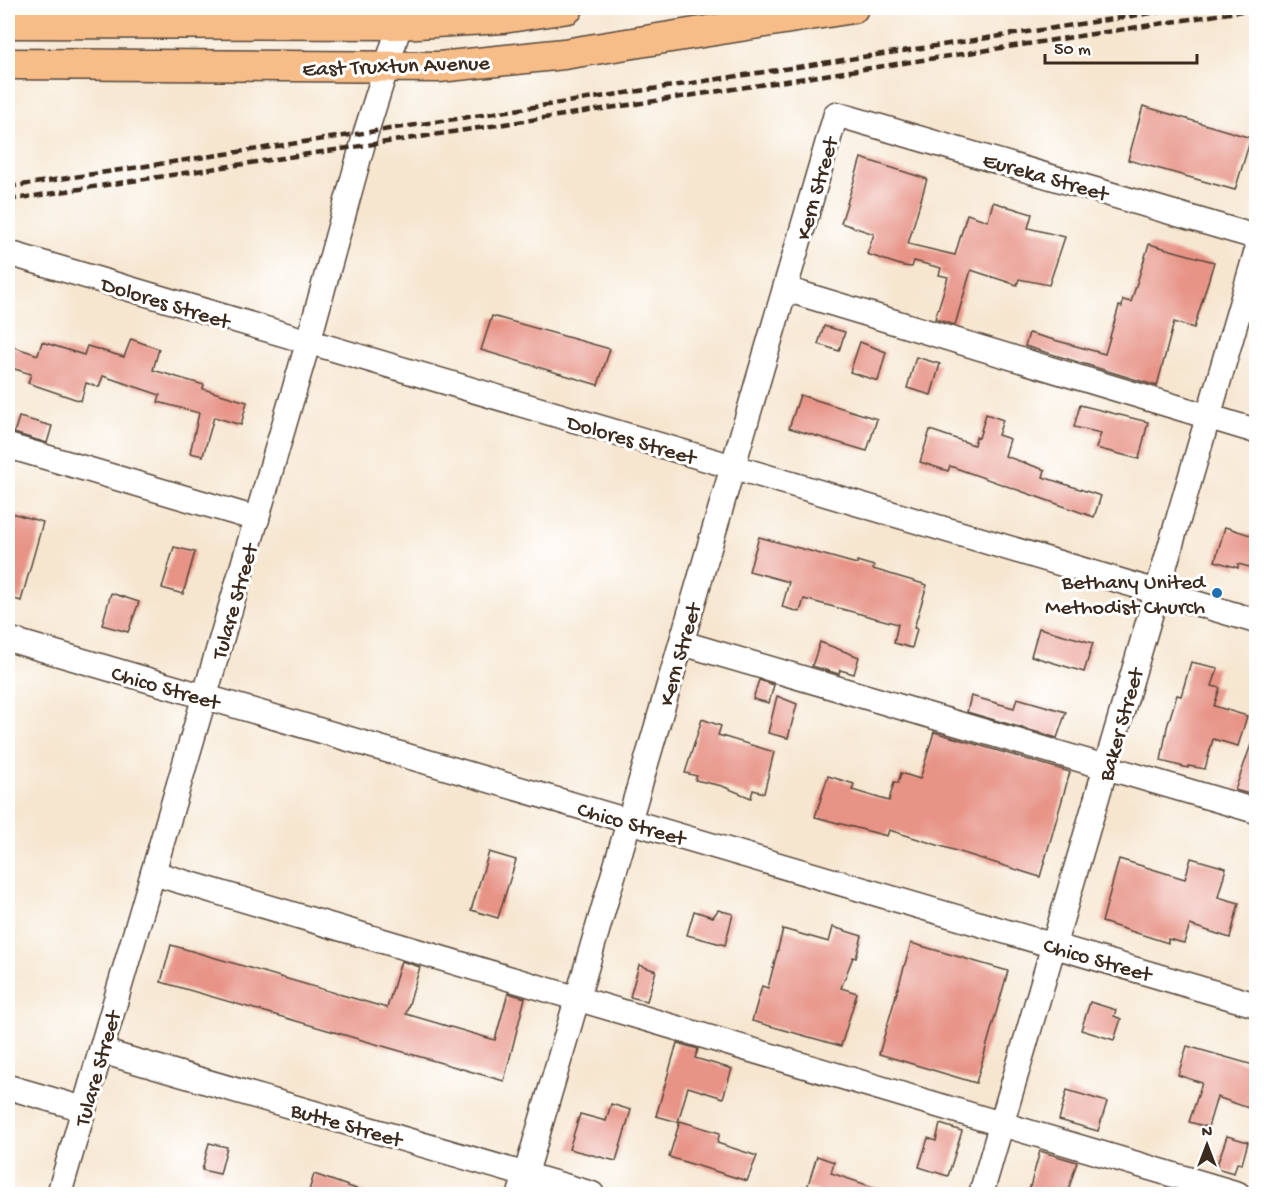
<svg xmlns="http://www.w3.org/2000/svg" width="1264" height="1202" font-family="'Gochi Hand',sans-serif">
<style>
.building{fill:#e79386}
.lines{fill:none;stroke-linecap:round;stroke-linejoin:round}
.minor-casing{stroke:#574639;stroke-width:27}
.major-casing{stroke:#574639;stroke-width:33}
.minor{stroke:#fff;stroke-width:24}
.major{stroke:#f7bd88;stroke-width:30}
.rail{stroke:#3b2a1e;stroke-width:4.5;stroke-dasharray:9 4.5;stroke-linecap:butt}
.poi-dot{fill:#1f6fb2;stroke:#fff;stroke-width:2}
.labels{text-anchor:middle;stroke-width:6;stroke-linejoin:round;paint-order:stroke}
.street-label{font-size:22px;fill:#3b2a1e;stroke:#fff}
.poi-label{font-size:22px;fill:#3b2a1e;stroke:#fff;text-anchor:end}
</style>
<rect width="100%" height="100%" fill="#fff"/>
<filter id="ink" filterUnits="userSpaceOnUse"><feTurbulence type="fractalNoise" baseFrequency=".0167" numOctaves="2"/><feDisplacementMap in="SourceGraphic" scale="12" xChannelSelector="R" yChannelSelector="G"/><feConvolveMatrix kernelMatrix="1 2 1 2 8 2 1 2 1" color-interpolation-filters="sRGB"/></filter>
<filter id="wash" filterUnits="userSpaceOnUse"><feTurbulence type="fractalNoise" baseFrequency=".008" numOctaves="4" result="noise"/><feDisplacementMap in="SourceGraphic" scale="24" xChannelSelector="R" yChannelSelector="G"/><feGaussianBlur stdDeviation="1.35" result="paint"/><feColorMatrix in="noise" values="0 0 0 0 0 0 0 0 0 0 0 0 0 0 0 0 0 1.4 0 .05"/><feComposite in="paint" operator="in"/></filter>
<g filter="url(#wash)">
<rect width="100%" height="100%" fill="#f6e6d0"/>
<g id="blocks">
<g class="building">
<path d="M1143,106l108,32 -16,52 -107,-30z"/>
<path d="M861,158l66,21 -19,65 47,11 12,-41 21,7 5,-19 39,12 -4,14 37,9 -16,48 -30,-6 -2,6 -46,-15 -16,55 -20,-6 13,-42 -9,-2 2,-7 -27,-7 -2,6 -9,-1 -36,-12 7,-20 -33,-11z"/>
<path d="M1149,244l65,18 -20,66 -20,-6 -17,64 -132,-40 4,-13 76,21 14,-48 3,1 1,-7 8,2z"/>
<path d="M492,316l118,33 -12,36 -117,-35z"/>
<path d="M824,326l21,6 -6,19 -21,-7z"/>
<path d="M131,339l28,10 -6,21 51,15 -1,4 44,13 -6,23 -27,-8 -11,39 -13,-3 9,-40 -41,-11 2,-7 -57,-19 -4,11 -13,-4 -5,18 -53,-18 3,-9 -23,-7v-22l30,10 4,-13 42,13 3,-9 37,11z"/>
<path d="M860,342l26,10 -8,29 -28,-9z"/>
<path d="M916,357l24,7 -9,31 -24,-7z"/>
<path d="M800,395l77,24 -10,32 -78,-23z"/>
<path d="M1080,405l68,17 -9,37 -43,-11 5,-15 -27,-6z"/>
<path d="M986,414l17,6 -5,15 12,4 -5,17 40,14 -2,7 58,19 -7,21 -144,-51 -2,5 -28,-9 10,-32 44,15 2,-8 3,1z"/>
<path d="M19,417l33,9 -5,17 -33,-10z"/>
<path d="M8,512l35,10 -22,79 -13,-4z"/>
<path d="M1225,527l32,10v32l-19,-5v4l-23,-7z"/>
<path d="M759,537l98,27v-3l17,5 -1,3 54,16 -13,43 3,1 -5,19 -18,-5 4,-19 -94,-25 -4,13 -18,-5 7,-25 -40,-11z"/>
<path d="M174,547l21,5 -12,42 -21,-6z"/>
<path d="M111,593l28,9 -11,30 -26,-7z"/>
<path d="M1039,628l54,15 -9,29 -53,-16z"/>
<path d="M820,642l39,15 -5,17 -14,-4 -1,4 -27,-8z"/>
<path d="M1191,662l27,6 -6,18 8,2 -6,18 33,10 -9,30 -25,-7 -8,30 -17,-3v2l-27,-7 6,-34 10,-32 4,1z"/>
<path d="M759,680l15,5 -5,18 -16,-4z"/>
<path d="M777,696l20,8 -9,34 -20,-5z"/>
<path d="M971,696l43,12 3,-10 49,14 -9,26 -90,-26z"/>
<path d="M702,719l19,7 -3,9 56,17 -10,41 -11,-3 -2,8 -29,-12 -27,-6 2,-4 -12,-3z"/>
<path d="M934,732l136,40 -30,105 -151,-47 -2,6 -72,-19 13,-41 26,8 -2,6 37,11 5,-19 4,1 3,-10 19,6z"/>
<path d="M1254,736l3,1v59l-22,-6z"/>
<path d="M489,852l27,8 -18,58 -27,-8z"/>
<path d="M1191,858l35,10 -8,29 21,6 -9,35 -40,-13 -6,18 -16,-4v4l-66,-21 17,-63 66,20z"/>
<path d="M718,910l15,4 -8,31 -38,-10 7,-24 19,6z"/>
<path d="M833,927l29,9 -6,22 -3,-1 -12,31 16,5 -16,53 -89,-25 10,-35 6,2 15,-59 46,13z"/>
<path d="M911,943l97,28 -32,112 -97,-29z"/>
<path d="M171,945l216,63 14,-47 19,6 -14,47 89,26 13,-47 17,5 -21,83 -343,-99z"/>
<path d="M639,965l17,6 -9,30 -17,-4z"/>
<path d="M1090,1002l26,8 -2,6 7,3 -7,21 -33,-10z"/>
<path d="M677,1043l21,6 -3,9 37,11 -9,29 -35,-11 -10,35 -22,-6z"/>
<path d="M1187,1046l70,20v45l-40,-14 -9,30 -19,-5 13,-39 -24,-8z"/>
<path d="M1067,1090l40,12 -9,29 -39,-11z"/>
<path d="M611,1104l20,6 -15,51 -47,-12 11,-35 26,7z"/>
<path d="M680,1121l40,12 -3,10 40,13 -10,25 -78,-24z"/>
<path d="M940,1124l22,7 -14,45 -29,-9 9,-29 8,3z"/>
<path d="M1227,1136l21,6 -6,22 -5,-1 -3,10 -18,-5z"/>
<path d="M209,1143l18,4 -7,27 -18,-4z"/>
<path d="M1040,1151l37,11 -10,32h-39z"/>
<path d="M817,1156l17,6 -3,11 54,18v3h-59l-19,-6z"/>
<path d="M314,1174l51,18 -1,2h-56z"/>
</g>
</g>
</g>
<g filter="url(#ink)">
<use href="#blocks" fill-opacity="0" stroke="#574639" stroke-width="1.5"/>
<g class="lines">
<g class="minor-casing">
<g id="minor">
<path d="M8,253l1248,368"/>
<path d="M785,289l471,142"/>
<path d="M8,446l249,73"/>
<path d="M8,639l1248,366"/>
<path d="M682,643l574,168"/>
<path d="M153,873l1085,321"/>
<path d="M101,1051l491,143"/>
<path d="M8,1087l76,22"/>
<path d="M59,1194l249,-851 58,-211 39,-124"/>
<path d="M520,1194l316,-1080 420,123"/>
<path d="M981,1194l275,-941"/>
</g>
</g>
<g class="major-casing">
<g id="major">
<path d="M8,23l392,1 103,-6 65,-10"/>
<path d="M8,64l431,3 125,-13 289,-46"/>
</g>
</g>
<use href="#minor" class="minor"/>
<use href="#major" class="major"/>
<g class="rail">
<path d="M8,187l1177,-179"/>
<path d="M8,200l1248,-191"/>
</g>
</g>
</g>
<circle class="poi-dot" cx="1217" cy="593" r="6"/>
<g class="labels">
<g class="street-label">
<text transform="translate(396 64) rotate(-2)" y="8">East Truxtun Avenue</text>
<text transform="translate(1046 175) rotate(16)" y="8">Eureka Street</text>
<text transform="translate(815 188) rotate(-74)" y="8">Kern Street</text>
<text transform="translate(166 301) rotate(17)" y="8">Dolores Street</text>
<text transform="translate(632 438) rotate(16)" y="8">Dolores Street</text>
<text transform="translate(233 601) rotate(-74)" y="8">Tulare Street</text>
<text transform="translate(678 654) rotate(-74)" y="8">Kern Street</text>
<text transform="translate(166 686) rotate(16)" y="8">Chico Street</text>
<text transform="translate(1119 724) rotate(-74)" y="8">Baker Street</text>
<text transform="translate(632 822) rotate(16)" y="8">Chico Street</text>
<text transform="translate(1098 958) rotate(16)" y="8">Chico Street</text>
<text transform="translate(96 1068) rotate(-74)" y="8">Tulare Street</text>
<text transform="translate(347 1123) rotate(16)" y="8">Butte Street</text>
</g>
<g class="poi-label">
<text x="1205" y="588">Bethany United<tspan x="1205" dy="25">Methodist Church</tspan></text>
</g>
</g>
<rect width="1264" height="1202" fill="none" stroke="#fff" stroke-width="30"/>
<g transform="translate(1207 1145)" stroke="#ffffff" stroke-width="4.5" paint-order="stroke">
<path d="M0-4.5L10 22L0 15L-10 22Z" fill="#3b2a1e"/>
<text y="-9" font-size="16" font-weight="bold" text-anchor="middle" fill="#3b2a1e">N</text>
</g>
<path d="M1045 54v9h152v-9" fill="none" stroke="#3b2a1e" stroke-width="3"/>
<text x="1054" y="54" font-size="18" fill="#3b2a1e" stroke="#ffffff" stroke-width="4.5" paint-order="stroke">50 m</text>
</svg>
